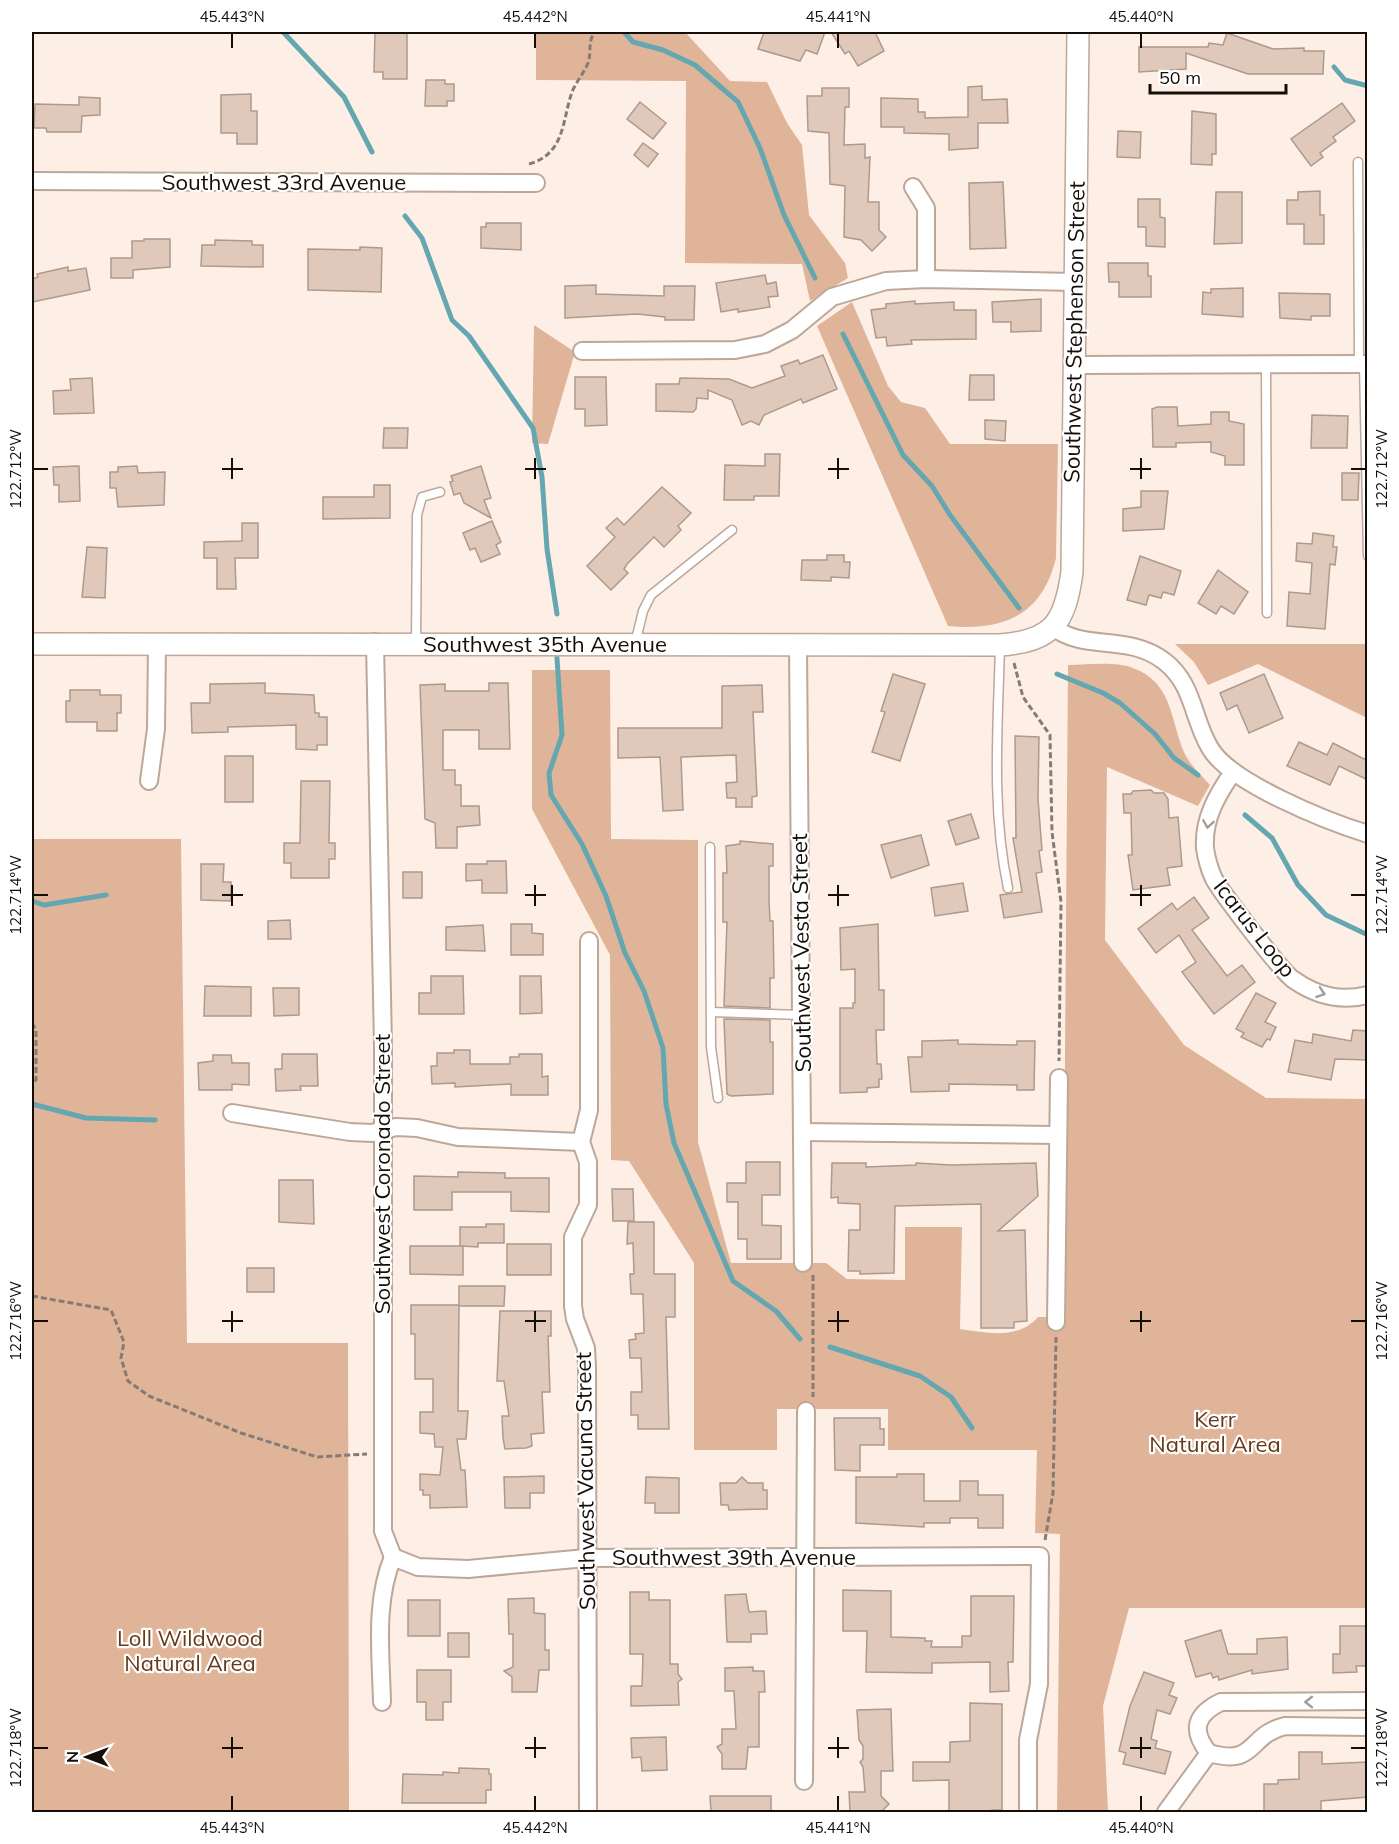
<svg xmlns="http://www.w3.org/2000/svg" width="1399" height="1844" font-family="Mulish,sans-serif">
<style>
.green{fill:#e0b498}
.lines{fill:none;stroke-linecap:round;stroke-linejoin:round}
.stream{stroke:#64a7b1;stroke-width:5}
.building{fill:#e0c9bb;stroke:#af998b;stroke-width:1.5}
.service-casing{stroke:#bda799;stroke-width:11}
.minor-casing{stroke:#bda799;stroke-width:20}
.tertiary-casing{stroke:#bda799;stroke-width:24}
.path{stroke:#867b74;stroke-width:3;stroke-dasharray:6 3;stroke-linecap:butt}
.service{stroke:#fff;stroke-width:8}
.minor{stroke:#fff;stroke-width:16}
.tertiary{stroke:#fff;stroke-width:21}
.oneway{stroke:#a19e9c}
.ticks{fill:none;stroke:#140d08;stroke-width:2}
.labels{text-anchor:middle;stroke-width:4.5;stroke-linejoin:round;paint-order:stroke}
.street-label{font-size:22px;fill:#140d08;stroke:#fff}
.park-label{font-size:22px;fill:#643a1a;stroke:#fff}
.neatline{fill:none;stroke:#140d08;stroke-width:2}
.ticks-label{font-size:15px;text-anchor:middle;fill:#140d08}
</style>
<rect width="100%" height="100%" fill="#feefe6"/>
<g class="green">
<path d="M536,32h149l45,49 37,1 20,41 15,22 7,70 36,48 3,15 -38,23 -8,-37 -117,-1 1,-182 -150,-1z"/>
<path d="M852,302l36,84 13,16 24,6 25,36h108l-2,114c-14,58 -53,73 -108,68l-131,-300z"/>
<path d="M534,325l41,27 -27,92 -16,-1z"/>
<path d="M1175,644h192v74l-109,-54 -50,21 -14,-23z"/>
<path d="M1068,665c21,0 46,-4 65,3 40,15 37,51 51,84 6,13 16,22 26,33l-12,21 -91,-39 -2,173 79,105 82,53 101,1v509h-238l-26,98 5,106h-51l3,-278 -25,-1 2,-83h-149v-41h-111v41h-83v-187l-65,-102 -18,-1 -1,-205 -78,-146v-139h78l1,169 87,1v302l33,121h95l21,16 58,1v-53h57l-2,102c28,4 58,11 78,-12h25z"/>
<path d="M32,839h149l6,504h161l1,469h-317z"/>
</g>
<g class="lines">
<g class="stream">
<path d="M283,32l61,65 28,55"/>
<path d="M624,32l9,10 30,8 32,15 43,37 22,46 24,67 31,63"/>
<path d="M1334,67l11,13 23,6"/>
<path d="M405,216l17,22 30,82 17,16 64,92 9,49 5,72 10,65"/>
<path d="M843,334l60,121 29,31 18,29 69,93"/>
<path d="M557,658l5,77 -13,38 2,22 31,49 24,52 19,57 19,38 19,57 3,56 8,39 59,138 43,30 24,28"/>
<path d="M1057,674l46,19 17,10 35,31 19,24 24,17"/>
<path d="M1245,815l27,23 26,47 28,30 42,20"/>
<path d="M32,901l12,4 62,-10"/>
<path d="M32,1104l54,14 69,2"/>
<path d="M830,1347l90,29 31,21 21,31"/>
</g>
</g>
<g class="building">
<path d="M375,32h32v47h-24v-7h-9z"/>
<path d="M764,32h61l-8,22 -11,-4 -6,11 -42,-12z"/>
<path d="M831,32h44l9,19 -26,15 -9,-15 -4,3z"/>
<path d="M1227,33l46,16 31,-1v3h20l-1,23h-75l-62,-21v16l-47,3v-25h69l1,-4 14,2z"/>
<path d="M426,80h19v4h9v17h-7v5h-22z"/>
<path d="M982,86v14l25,-1 1,24h-30v25l-29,2v-16l-45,-1v-6h-23v-29l37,1v13h7v6l43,-1v-30z"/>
<path d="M822,88h27v19h-4l-1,38 21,-1v14l5,-1 -2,45h11v28l7,7 -14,14 -11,-11 -17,-3 1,-51 -15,-2 -1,-51 -21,-2 -1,-35h15z"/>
<path d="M251,94v17h6v33h-20v-11h-16v-38z"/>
<path d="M79,97l21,1v17l-18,1 -1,16h-34l-1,-4h-12l1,-24 44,1z"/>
<path d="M640,102l26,21 -13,16 -26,-20z"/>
<path d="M1342,103l13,18 -22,16 3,4 -16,12 3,4 -12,9 -20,-27z"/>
<path d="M1192,111l24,3v40h-4v11l-21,-1z"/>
<path d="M1118,131l23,1 -1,26 -23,-1z"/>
<path d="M643,143l15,11 -10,13 -14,-12z"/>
<path d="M1003,182l3,66 -36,1 -1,-66z"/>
<path d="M1320,191v24h4v29h-20v-20h-17v-24h11v-8z"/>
<path d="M1216,192h26v51l-28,1z"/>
<path d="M1138,199h22v18l5,1v29l-19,-1v-19h-8z"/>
<path d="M486,223h35v27l-40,-2v-21h5z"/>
<path d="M144,239h26v28l-37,3v8h-22v-20h21v-17h12z"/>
<path d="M215,240l37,1v4h11v22l-62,-1 1,-21h13z"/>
<path d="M360,247l22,1 -1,44 -73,-2v-41l52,1z"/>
<path d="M1108,263h40v13h3v21h-32v-15h-10z"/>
<path d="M68,267v4l18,-3 4,22 -58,12v-23l6,-2 -1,-3z"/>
<path d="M765,275l2,9 9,-2 2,14 -10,1 2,10 -32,5v-3l-17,3 -5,-29z"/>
<path d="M596,285v9l68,2v-10h31l-1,34h-29v-3l-28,-3 -72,4v-32z"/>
<path d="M1243,288v29l-41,-3 1,-22 8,1v-4z"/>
<path d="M1279,293l51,1v22h-19v4l-31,-2z"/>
<path d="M1041,299v32l-30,1v-10h-18l-1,-20z"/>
<path d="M915,301v3l39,-2v8h22v29l-65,1 1,4 -25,2 -1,-9 -10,1 -5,-28 15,-2v-4z"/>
<path d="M823,355l14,34 -34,14 -2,-4 -37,16 -5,10 -8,-4 -9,4 -10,-25 -24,-10v9l-11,-1 -1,11 -3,3 -37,-1v-27h23l1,-6 49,1 23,9 33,-12 -4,-10 17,-6 2,4z"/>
<path d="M970,375h24v25h-25z"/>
<path d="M575,377h31l1,48 -22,1v-17h-10z"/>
<path d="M92,378l2,35 -40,1 -1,-23 18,-1 -1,-11z"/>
<path d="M1157,407h20l1,19 33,-2v-12h18v9l15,3v41h-19v-9l-14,-4v-10l-35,1v4h-23l-1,-38z"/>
<path d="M1312,415l36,1 -1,32h-36z"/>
<path d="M985,420l21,1 -1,20 -20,-2z"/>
<path d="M384,428h24l-1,20h-24z"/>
<path d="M765,454h15l-1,42h-25v4h-30l1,-35 40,1z"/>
<path d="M79,466l1,35 -21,1v-17h-5l-1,-18z"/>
<path d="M137,466l1,7 27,-1 -1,33 -46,2 -2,-19h-6v-16h8v-5z"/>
<path d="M481,466l10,32 -7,2 7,18 -27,-15 -4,-10 -6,2 -4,-13 3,-1 -2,-5z"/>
<path d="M1342,473h17l-1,27h-16z"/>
<path d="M374,485h16v33l-67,1v-22h51z"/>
<path d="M662,487l29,26 -13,13 3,4 -17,17 -10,-10 -27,27 -3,5 4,4 -17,17 -24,-24 28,-29 -9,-9 11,-10 7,7z"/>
<path d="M1141,491h27l-4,38 -41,2v-22l18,-2z"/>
<path d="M492,521l9,21 -5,3 4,9 -19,8 -6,-14 -5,2 -7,-17z"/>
<path d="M242,523h16v35h-23l1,31h-19v-31h-13v-16l38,-1z"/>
<path d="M1313,533l21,3 -1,11h4l-2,18 -5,-1 -5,65 -38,-3 2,-34 21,2 2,-31 -16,-2 1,-18 15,1z"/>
<path d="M87,547l20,1 -2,50 -23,-1z"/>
<path d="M827,555h17v7h6l-1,16 -18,-1v4l-30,-1 1,-20h25z"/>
<path d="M1140,556l41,15 -7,24 -11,-3 -2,6 -12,-3 -3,10 -19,-5z"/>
<path d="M1218,570l30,22 -14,22 -13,-8 -5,8 -18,-11z"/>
<path d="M893,674l32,10 -25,77 -28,-9 13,-40 -4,-1z"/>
<path d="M1264,674l19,44 -34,15 -12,-28 -10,5 -7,-17z"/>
<path d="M265,683v10l49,2 1,18h4v4h8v28h-10v5l-21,-1v-24l-68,2v5l-36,1 -1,-30h19v-19z"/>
<path d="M489,683h19l2,66h-31v-19h-36v40h12v15h6v21h18l1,19 -23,2v21h-21l-1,-25 -10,-4 -5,-134 25,-1v7h44z"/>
<path d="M762,685l1,27h-10l4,84 -5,1v10h-16v-9h-9l-1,-15 11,-1 -1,-27 -55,2 2,53 -20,1 -3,-54 -42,1v-30h104v-42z"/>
<path d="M70,690h30v5h21v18h-4v18h-20v-9h-31v-21h4z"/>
<path d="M1015,736l24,1 -1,62 4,51 -3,1 3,21 -6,1 6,39 -38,6 -4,-23 22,-3 -9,-54h3z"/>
<path d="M1299,742l28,13 6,-12 35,18v19l-29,-14 -9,19 -43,-19z"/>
<rect x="225" y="756" width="28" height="46"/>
<path d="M301,781h29l-1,62h6v16h-6v19h-38v-15h-7v-20h16z"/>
<path d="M1151,790l3,3h10l4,6 1,19 9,-1 4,49 -15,2 3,17 -37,5 -5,-35h4l-1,-42h-7l-1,-19h8l2,-3z"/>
<path d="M971,814l8,24 -23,7 -8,-24z"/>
<path d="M921,835l8,30 -38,13 -10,-33z"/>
<path d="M740,841l33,3v22h-4v35l1,20h3l1,57h-4v30l-46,-2 3,-84h-4v-49h4l-1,-27 14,-2z"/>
<path d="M487,861h19l1,32h-25v-13l-16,1v-17h21z"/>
<path d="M201,864h23l-1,18h8v19l-30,-1z"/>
<rect x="403" y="872" width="19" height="26"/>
<path d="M963,883l5,28 -33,5 -4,-28z"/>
<path d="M1194,897l15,21 -17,12 35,46 15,-11 13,17 -41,32 -32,-42 14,-10 -17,-27 -23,18 -18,-24 34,-26 5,7z"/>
<path d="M290,920l1,19h-23v-18z"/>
<path d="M511,924h21v9l11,1v21h-32z"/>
<path d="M878,924l1,66h5v40h-8l1,34h4l1,15h-3v8l-12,1v4l-27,1v-85h13v-5h2v-34l-14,1 -1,-42z"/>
<path d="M483,925l2,26 -39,-1v-23z"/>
<path d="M431,976h32l1,38h-45v-21h12z"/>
<path d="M520,976h21l1,37 -22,1z"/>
<path d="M205,986l46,1v29h-47z"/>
<path d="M273,988h26v27l-25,1z"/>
<path d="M1256,993l20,10 -11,19 11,5 -6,13 -3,-1 -5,8 -21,-10 3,-4 -8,-4z"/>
<path d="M724,1019l46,1v22h3v52l-42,2 -4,-2z"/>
<path d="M1353,1030l15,1v29l-33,-1 -4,21 -43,-8 7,-32 17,3 1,-9 38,7z"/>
<path d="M958,1040v4l59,1v-4h18l-1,49h-17v-5l-68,-1v7l-38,1 -3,-35h14v-16z"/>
<path d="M454,1050h16v14h40v-7h9v-3h23v23l6,-1v19h-37v-11l-56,3v-4l-23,1 -1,-18h6v-13h17z"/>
<path d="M282,1054h35l1,32h-18l1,4 -25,1 -1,-22h7z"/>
<path d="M213,1055h18l1,8h17v22l-17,-1v6h-33l-1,-27 15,-2z"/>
<path d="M746,1162h34v33h-18v30l19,1v33h-34v-20h-9v-37h-11v-19h19z"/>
<path d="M832,1163h34v4l50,-2v-2l35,2 85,-2 2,33 -40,35 27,-1 2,91 -13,1v6h-33v-124l-86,2 -1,67 -34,1v-3h-12l1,-41h11v-26l-22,-1v-6l-7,1z"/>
<path d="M458,1172l47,1v5h44v34l-38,-1v-19h-59v18h-38v-34l44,1z"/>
<path d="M279,1180h34l1,44 -35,-2z"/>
<path d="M612,1189h21l1,32h-21z"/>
<path d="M628,1222h26v52h21v43h-9l3,112h-31v-14h-7v-23h11l-1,-34h-11l-1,-18 7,-1 -1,-5 9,-1 -1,-39h-12l-1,-20h4l-1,-31 -6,1z"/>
<path d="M486,1224h18v19h-26v4l-18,-1v-19h26z"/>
<rect x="507" y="1244" width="44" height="31"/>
<path d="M410,1246h53v29l-53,-1z"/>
<rect x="247" y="1268" width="27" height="24"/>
<path d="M459,1286h46l-1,20h-45l-1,105h10l-2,28h-9l4,31h4l2,37 -37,1v-13h-7v-5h-3v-16l20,1 3,-28h-8l-1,-13 -14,-1v-21h13v-33h-18v-45h-4v-29h48z"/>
<path d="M500,1311h51v25h-3l2,56h-8l2,41 -13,1 1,12 -6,2 -21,1 -2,-11 -1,-22h7l-5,-35h-7z"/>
<path d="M834,1418h46v11h4v16h-24v26l-25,-1z"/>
<path d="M897,1474h27v27h36v-20h18v14h25v33h-25v-10h-28v5h-26v4l-68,-4v-46h41z"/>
<path d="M544,1476v17h-14v15h-25l-1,-31z"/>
<path d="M646,1477l33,1v35h-24v-10h-10z"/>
<path d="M742,1477l6,6h15v7h4v19l-38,1 -1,-5h-7l-1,-22h16z"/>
<path d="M843,1590l48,1v46l34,1v3h7l-1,6h31v-11h9v-40h43l-1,66h-5l1,29 -19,1v-30l-58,1v10l-66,-1 1,-41h-24z"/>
<path d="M630,1592h19v8h21v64h8v10l4,5 -4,3 1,23 -48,1v-20h11l1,-32h-13z"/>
<path d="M746,1594l3,18 17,-1 1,23h-16v8h-24l-2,-47z"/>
<path d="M534,1598v15l11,1v36h4v20h-10l-2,22h-25v-15l-8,-6 9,-4v-33h-4l-1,-35z"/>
<rect x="408" y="1600" width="32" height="36"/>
<path d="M1340,1626h27v40h-11l1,6 -24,1v-19h7z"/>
<path d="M1221,1630l7,24h29v-15l30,-2 1,32 -36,5v-4l-33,10 -1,-4 -5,2 -2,-5 -15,4 -11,-36z"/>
<rect x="448" y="1633" width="21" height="24"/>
<path d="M753,1667v4h11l1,21h-6v55h-11l-2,22h-24v-15l-5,-7 5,-3v-15h14l-2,-38h-9v-23z"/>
<path d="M417,1670h34v32h-8v18h-17v-18h-9z"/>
<path d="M1144,1672l30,11 -5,12 8,3 -7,16 -13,-4 -6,29 6,2 -2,7 16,4 -6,22 -42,-10 3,-11 -7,-2 11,-45z"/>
<path d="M970,1703l32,1v106h-10v2h-43v-32l-36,1v-19h37v-20l20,-1z"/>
<path d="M891,1709l2,62h-12v25l8,8 -8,8 -31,-1 -1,-19h16l-2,-25 -3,-5 3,-3v-13l-4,-6 -2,-30z"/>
<path d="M666,1737l1,33 -25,1 -1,-14 -9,1 -1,-20z"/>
<path d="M1299,1752h23v12l46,-2v35l-47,4v11h-57v-28h14v-4l21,-1z"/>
<path d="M459,1768l30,1v5h2v16h-5v13h-84l1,-29 40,1v-3l16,1z"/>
<path d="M710,1796h61v16h-60z"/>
</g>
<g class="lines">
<g class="service-casing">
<g id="service">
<path d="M1358,162l1,202"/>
<path d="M1364,364l4,192"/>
<path d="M1266,365l1,248"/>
<path d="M416,643l1,-128 5,-18 18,-5"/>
<path d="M635,644l8,-33 8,-16 81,-65"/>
<path d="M1000,645c-2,82 -9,162 8,243"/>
<path d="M710,847l1,200 7,51"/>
<path d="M711,1012l91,3"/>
</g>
</g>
<g class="minor-casing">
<g id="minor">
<path d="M32,181l504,2"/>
<path d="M913,187l13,21v71"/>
<path d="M582,351l153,-1 30,-6 27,-14 40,-33 54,-16 40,-2 148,3"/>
<path d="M1073,365l295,-1"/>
<path d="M1053,627c32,25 74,6 111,34 30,23 28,57 46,87 20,35 119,74 158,86"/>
<path d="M375,642l8,404v485l10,26"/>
<path d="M798,644l5,619"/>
<path d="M1233,772c-16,23 -30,47 -28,76 1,9 5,23 9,31 8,14 69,95 80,101 23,16 46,22 74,15"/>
<path d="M149,781l7,-52 1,-84"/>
<path d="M232,1113l118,19 22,1 24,-6 21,1 41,9 123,5"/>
<path d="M802,1132l255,3"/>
<path d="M1056,1322l3,-244"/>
<path d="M393,1557l25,10 50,2 118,-11 454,-2 -1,128 -11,56v72"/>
<path d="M1368,1701l-147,1c-25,12 -31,28 -12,51 48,14 38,-18 76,-27l83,1"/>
<path d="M382,1702c-1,-47 -8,-100 11,-145"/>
<path d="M804,1781l2,-370"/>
<path d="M588,1812l-1,-445 -1,-19 -11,-29 -2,-13v-69l15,-32v-43l-7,-20 8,-32v-169"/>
<path d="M1166,1812l43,-59"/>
</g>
</g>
<g class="tertiary-casing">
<path id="tertiary" d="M32,644l968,1c53,-4 65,-22 72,-73l6,-540"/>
</g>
<g class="path">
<path d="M529,164c36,-10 33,-43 43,-72 4,-10 12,-19 16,-29 4,-12 -1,-21 7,-31"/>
<path d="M1014,663l9,34 27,38 2,97 9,70 -2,159"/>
<path d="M32,1023l4,7v50l-4,3"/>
<path d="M813,1275v122"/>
<path d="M32,1296l79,14 13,32 -3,16 7,23 21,15 92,37 76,24 50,-3"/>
<path d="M1045,1540l8,-47 3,-156"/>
</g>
<use href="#service" class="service"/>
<use href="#minor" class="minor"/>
<use href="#tertiary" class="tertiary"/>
</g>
<defs><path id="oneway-chevron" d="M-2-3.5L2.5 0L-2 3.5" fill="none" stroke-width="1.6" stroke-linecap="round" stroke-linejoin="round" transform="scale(1.5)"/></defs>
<g class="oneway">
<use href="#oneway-chevron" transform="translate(1208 824) rotate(99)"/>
<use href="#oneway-chevron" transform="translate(1321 993) rotate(19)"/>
<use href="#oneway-chevron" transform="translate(1309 1702) rotate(180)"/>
</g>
<path class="ticks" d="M232,33v15M535,33v15M838,33v15M1141,33v15M232,458v21M535,458v21M838,458v21M1141,458v21M33,469h15M222,469h21M525,469h21M828,469h21M1130,469h21M1351,469h15M232,885v21M535,885v21M838,885v21M1141,885v21M33,895h15M222,895h21M525,895h21M828,895h21M1130,895h21M1351,895h15M232,1311v21M535,1311v21M838,1311v21M1141,1311v21M33,1321h15M222,1321h21M525,1321h21M828,1321h21M1130,1321h21M1351,1321h15M232,1737v21M535,1737v21M838,1737v21M1141,1737v21M33,1748h15M222,1748h21M525,1748h21M828,1748h21M1130,1748h21M1351,1748h15M232,1796v15M535,1796v15M838,1796v15M1141,1796v15"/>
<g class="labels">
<g class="street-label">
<text x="284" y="190">Southwest 33rd Avenue</text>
<text transform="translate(1074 332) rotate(-89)" y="8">Southwest Stephenson Street</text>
<text x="545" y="652">Southwest 35th Avenue</text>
<text transform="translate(1255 928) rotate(52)" y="8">Icarus Loop</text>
<text transform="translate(801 953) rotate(-91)" y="8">Southwest Vesta Street</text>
<text transform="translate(382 1174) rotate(-90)" y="8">Southwest Coronado Street</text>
<text transform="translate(585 1481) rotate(-91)" y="8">Southwest Vacuna Street</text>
<text x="734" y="1565">Southwest 39th Avenue</text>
</g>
<g class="park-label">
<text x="1215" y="1427">Kerr<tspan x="1215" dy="25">Natural Area</tspan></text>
<text x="190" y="1646">Loll Wildwood<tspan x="190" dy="25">Natural Area</tspan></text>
</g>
</g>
<rect width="1399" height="1844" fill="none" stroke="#ffffff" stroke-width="66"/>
<g transform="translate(87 1757) rotate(270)" stroke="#ffffff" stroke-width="4.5" paint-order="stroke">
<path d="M0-4.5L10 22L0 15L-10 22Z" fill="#140d08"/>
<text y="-9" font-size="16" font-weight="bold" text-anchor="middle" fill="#140d08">N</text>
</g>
<path d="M1150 84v9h136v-9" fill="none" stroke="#140d08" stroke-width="3"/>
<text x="1159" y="84" font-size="18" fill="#140d08" stroke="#ffffff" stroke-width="4.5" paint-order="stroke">50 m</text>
<rect x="33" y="33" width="1333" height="1778" class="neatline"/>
<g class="ticks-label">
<text x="232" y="22">45.443°N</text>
<text x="535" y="22">45.442°N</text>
<text x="838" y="22">45.441°N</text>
<text x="1141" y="22">45.440°N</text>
<text transform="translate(1382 469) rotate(-90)" y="5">122.712°W</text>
<text transform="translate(16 469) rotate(-90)" y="5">122.712°W</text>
<text transform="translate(1382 895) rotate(-90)" y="5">122.714°W</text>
<text transform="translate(16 895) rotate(-90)" y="5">122.714°W</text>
<text transform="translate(1382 1321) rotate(-90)" y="5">122.716°W</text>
<text transform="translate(16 1321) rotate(-90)" y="5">122.716°W</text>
<text transform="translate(1382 1748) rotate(-90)" y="5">122.718°W</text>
<text transform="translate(16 1748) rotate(-90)" y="5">122.718°W</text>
<text x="232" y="1833">45.443°N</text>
<text x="535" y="1833">45.442°N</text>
<text x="838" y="1833">45.441°N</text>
<text x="1141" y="1833">45.440°N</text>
</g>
</svg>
